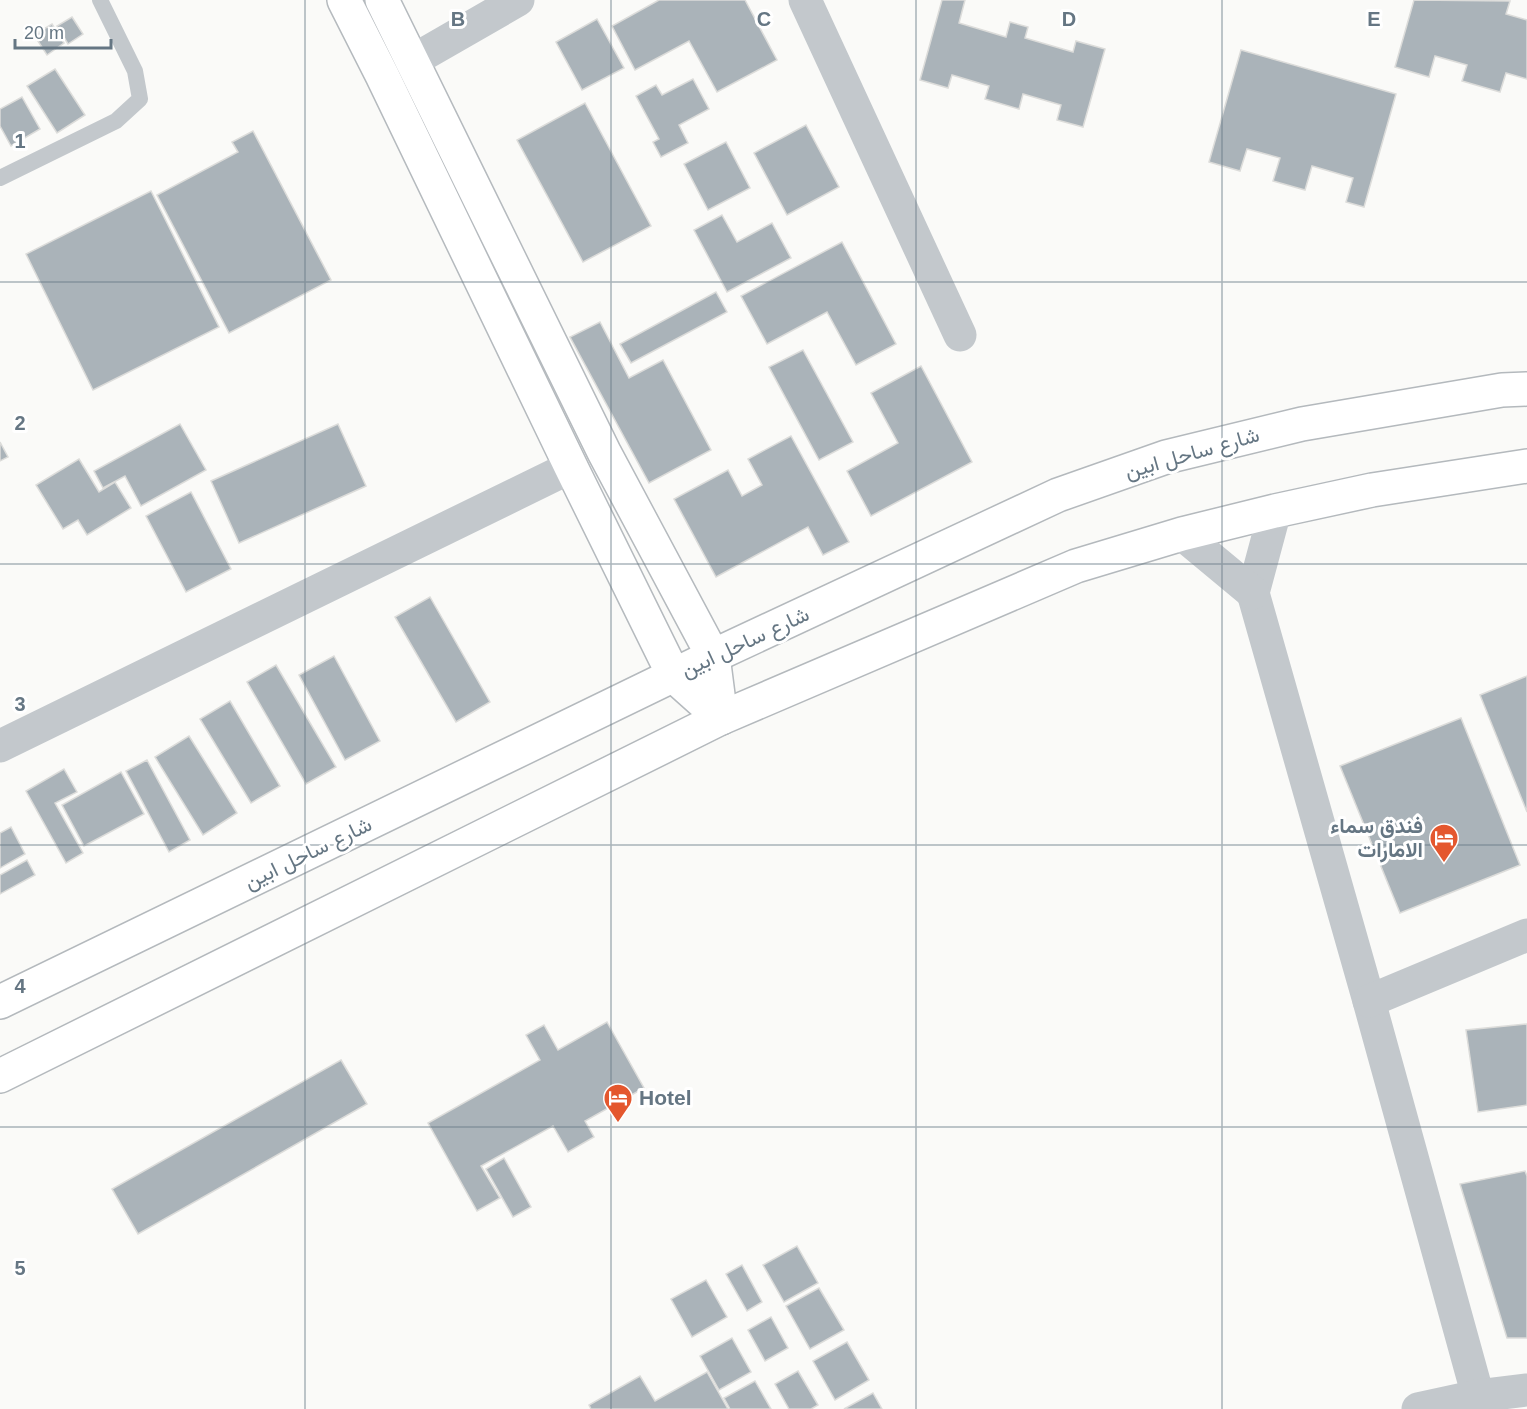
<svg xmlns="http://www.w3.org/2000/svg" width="1527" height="1409" font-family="Helvetica,Vazirmatn,sans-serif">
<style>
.building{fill:#aab3b9;stroke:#dcdcda;stroke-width:1.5}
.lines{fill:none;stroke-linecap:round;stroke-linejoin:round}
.primary-casing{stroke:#b5babe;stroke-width:36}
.highway-casing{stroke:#b4b9bd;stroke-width:36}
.lane{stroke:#c3c8cc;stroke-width:16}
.street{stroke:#c3c8cc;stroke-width:33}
.primary{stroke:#fff;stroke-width:33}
.highway{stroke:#fff;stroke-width:33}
.grid{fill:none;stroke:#657683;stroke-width:1.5;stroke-opacity:0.55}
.labels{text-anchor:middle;stroke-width:6;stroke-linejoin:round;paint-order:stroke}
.street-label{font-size:21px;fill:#657683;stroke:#fff}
.poi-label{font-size:21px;font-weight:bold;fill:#657683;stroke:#fff;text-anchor:end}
.grid-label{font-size:20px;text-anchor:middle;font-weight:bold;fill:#657683;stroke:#fff;stroke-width:6;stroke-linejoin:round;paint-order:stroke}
</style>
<rect width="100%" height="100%" fill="#fafaf8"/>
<g class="building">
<path d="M659,0h86l32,60 -60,32 -28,-51 -54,29 -23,-44z"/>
<path d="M942,0h23l-6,23 47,14 4,-15 18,5 -3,11 48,14 3,-11 29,8 -22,78 -26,-7 4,-15 -38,-11 -4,15 -34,-10 4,-13 -37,-11 -4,13 -28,-8z"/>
<path d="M1414,0l96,1 -4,13 21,6v59l-21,-6 -6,19 -38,-11 5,-16 -32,-9 -6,21 -34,-10z"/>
<path d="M72,17l11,17 -15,10 -11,-18z"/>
<path d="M597,19l27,49 -42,22 -26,-48z"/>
<path d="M52,24l12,19 -17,12 -13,-20z"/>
<path d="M1241,50l155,44 -32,113 -18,-5 7,-24 -41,-12 -7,24 -32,-9 7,-23 -33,-9 -7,22 -31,-9z"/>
<path d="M55,69l30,46 -28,18 -30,-47z"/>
<path d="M693,79l16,30 -30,16 9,18 -27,14 -8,-15 6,-3 -23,-43 20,-11 6,10z"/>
<path d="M22,97l18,32 -29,17 -11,-20v-17z"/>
<path d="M585,103l66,123 -68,36 -66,-122z"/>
<path d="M806,125l33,62 -52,28 -33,-62z"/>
<path d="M253,131l78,149 -102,53 -72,-138 81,-43 -6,-10z"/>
<path d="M726,142l24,46 -42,22 -24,-46z"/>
<path d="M151,191l68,136 -126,63 -67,-136z"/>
<path d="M722,215l15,27 35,-19 19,35 -64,34 -33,-62z"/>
<path d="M842,242l54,102 -40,21 -29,-53 -60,32 -26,-48z"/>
<path d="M716,292l11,20 -96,51 -11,-19z"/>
<path d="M600,322l29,56 34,-18 48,90 -62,33 -79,-146z"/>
<path d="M803,350l50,92 -34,18 -50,-93z"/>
<path d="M921,366l51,96 -101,54 -24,-45 51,-28 -27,-50z"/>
<path d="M180,424l26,46 -65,36 -16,-30 -22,12 -9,-17z"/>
<path d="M338,424l28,62 -127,57 -28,-62z"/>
<path d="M791,436l58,106 -26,13 -15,-28 -92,50 -42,-78 54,-29 14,26 20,-11 -14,-26z"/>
<path d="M0,442l8,15 -8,4z"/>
<path d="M79,459l20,33 16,-10 16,26 -44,27 -9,-15 -15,9 -27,-44z"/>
<path d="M191,492l40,77 -45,23 -40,-76z"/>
<path d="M430,597l60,105 -34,20 -61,-105z"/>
<path d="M334,656l46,85 -35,19 -46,-85z"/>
<path d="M276,665l60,102 -30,17 -59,-102z"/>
<path d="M1527,676v136l-47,-117z"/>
<path d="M230,701l50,85 -29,17 -51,-84z"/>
<path d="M1461,718l59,147 -120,48 -60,-147z"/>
<path d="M189,736l48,77 -34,22 -48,-78z"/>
<path d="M147,760l43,80 -21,12 -43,-81z"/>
<path d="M64,769l13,23 -22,11 28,50 -17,10 -40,-72z"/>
<path d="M121,772l23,42 -60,32 -22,-41z"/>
<path d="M11,827l14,27 -25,14v-35z"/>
<path d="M27,860l8,15 -35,19v-19z"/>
<path d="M607,1022l37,66 -59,33 9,16 -26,15 -15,-26 -72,40 19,32 -23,13 -49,-88 112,-63 -14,-25 18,-10 14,25z"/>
<path d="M1527,1024v81l-49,7 -12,-82z"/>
<path d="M341,1060l26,44 -229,130 -26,-45z"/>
<path d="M504,1158l27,49 -18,10 -27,-48z"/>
<path d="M1525,1171l2,5v162h-20l-47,-154z"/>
<path d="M797,1246l21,37 -34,19 -21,-37z"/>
<path d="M742,1265l20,37 -15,9 -21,-37z"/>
<path d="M706,1280l21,37 -35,20 -21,-38z"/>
<path d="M819,1288l25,42 -34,19 -24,-43z"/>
<path d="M771,1317l17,31 -23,13 -17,-31z"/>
<path d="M732,1338l19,34 -32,18 -19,-34z"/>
<path d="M847,1342l22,38 -34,20 -22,-39z"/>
<path d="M798,1371l20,34 -7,4h-22l-14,-25z"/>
<path d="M707,1372l21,37h-137l-2,-4 51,-29 15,25z"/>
<path d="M755,1381l16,28h-41l-6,-11z"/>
<path d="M873,1393l9,16h-38z"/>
</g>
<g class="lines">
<g class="primary-casing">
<g id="primary">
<path d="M344,0l38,75 189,392 103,209 47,42"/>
<path d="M382,0l222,452 109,204 8,62"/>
</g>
</g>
<g class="highway-casing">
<g id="highway">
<path d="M0,1002l713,-346 345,-161 108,-38 136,-33 200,-34 25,-1"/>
<path d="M0,1076l721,-358 355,-152 106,-32 93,-23 97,-21 155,-24"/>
</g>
</g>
<path class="lane" d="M0,178l116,-57 24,-22 -5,-28 -35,-71"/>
<g class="street">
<path d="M805,0l155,335"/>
<path d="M412,61l106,-61"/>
<path d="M1275,511l-22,82 116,408 109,395"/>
<path d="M1182,534l71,59"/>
<path d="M0,746l571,-279"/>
<path d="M1369,1001l158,-66"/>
<path d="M1418,1409l60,-13 49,-6"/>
</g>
<use href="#primary" class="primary"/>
<use href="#highway" class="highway"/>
</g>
<path class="grid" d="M305,0v1409M611,0v1409M916,0v1409M1222,0v1409M0,282h1527M0,564h1527M0,845h1527M0,1127h1527"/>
<defs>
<g id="hotel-pin" transform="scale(1.5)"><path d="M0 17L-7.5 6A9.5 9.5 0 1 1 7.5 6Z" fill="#e4572e" stroke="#fff"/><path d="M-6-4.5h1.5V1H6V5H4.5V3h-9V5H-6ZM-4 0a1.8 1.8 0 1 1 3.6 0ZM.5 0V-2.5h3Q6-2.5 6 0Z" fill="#fff"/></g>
</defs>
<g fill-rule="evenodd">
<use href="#hotel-pin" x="1444" y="838"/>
<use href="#hotel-pin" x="618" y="1098"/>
</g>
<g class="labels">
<g class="street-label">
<text transform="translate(1192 453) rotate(-16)" y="7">شارع ساحل ابين</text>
<text transform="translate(745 642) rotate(-25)" y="7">شارع ساحل ابين</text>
<text transform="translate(308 853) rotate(-26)" y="7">شارع ساحل ابين</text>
</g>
<g class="poi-label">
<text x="1423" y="833">فندق سماء<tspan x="1423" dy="24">الامارات</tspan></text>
<text x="639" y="1105" text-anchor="start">Hotel</text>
</g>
</g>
<g class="grid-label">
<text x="458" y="26">B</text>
<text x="764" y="26">C</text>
<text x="1069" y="26">D</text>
<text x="1374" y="26">E</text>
<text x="20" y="148">1</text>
<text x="20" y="430">2</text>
<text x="20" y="711">3</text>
<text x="20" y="993">4</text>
<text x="20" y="1275">5</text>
</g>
<path d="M15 39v9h96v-9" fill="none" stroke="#657683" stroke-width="3"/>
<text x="24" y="39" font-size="18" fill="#657683" stroke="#ffffff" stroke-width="4.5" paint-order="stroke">20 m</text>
</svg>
